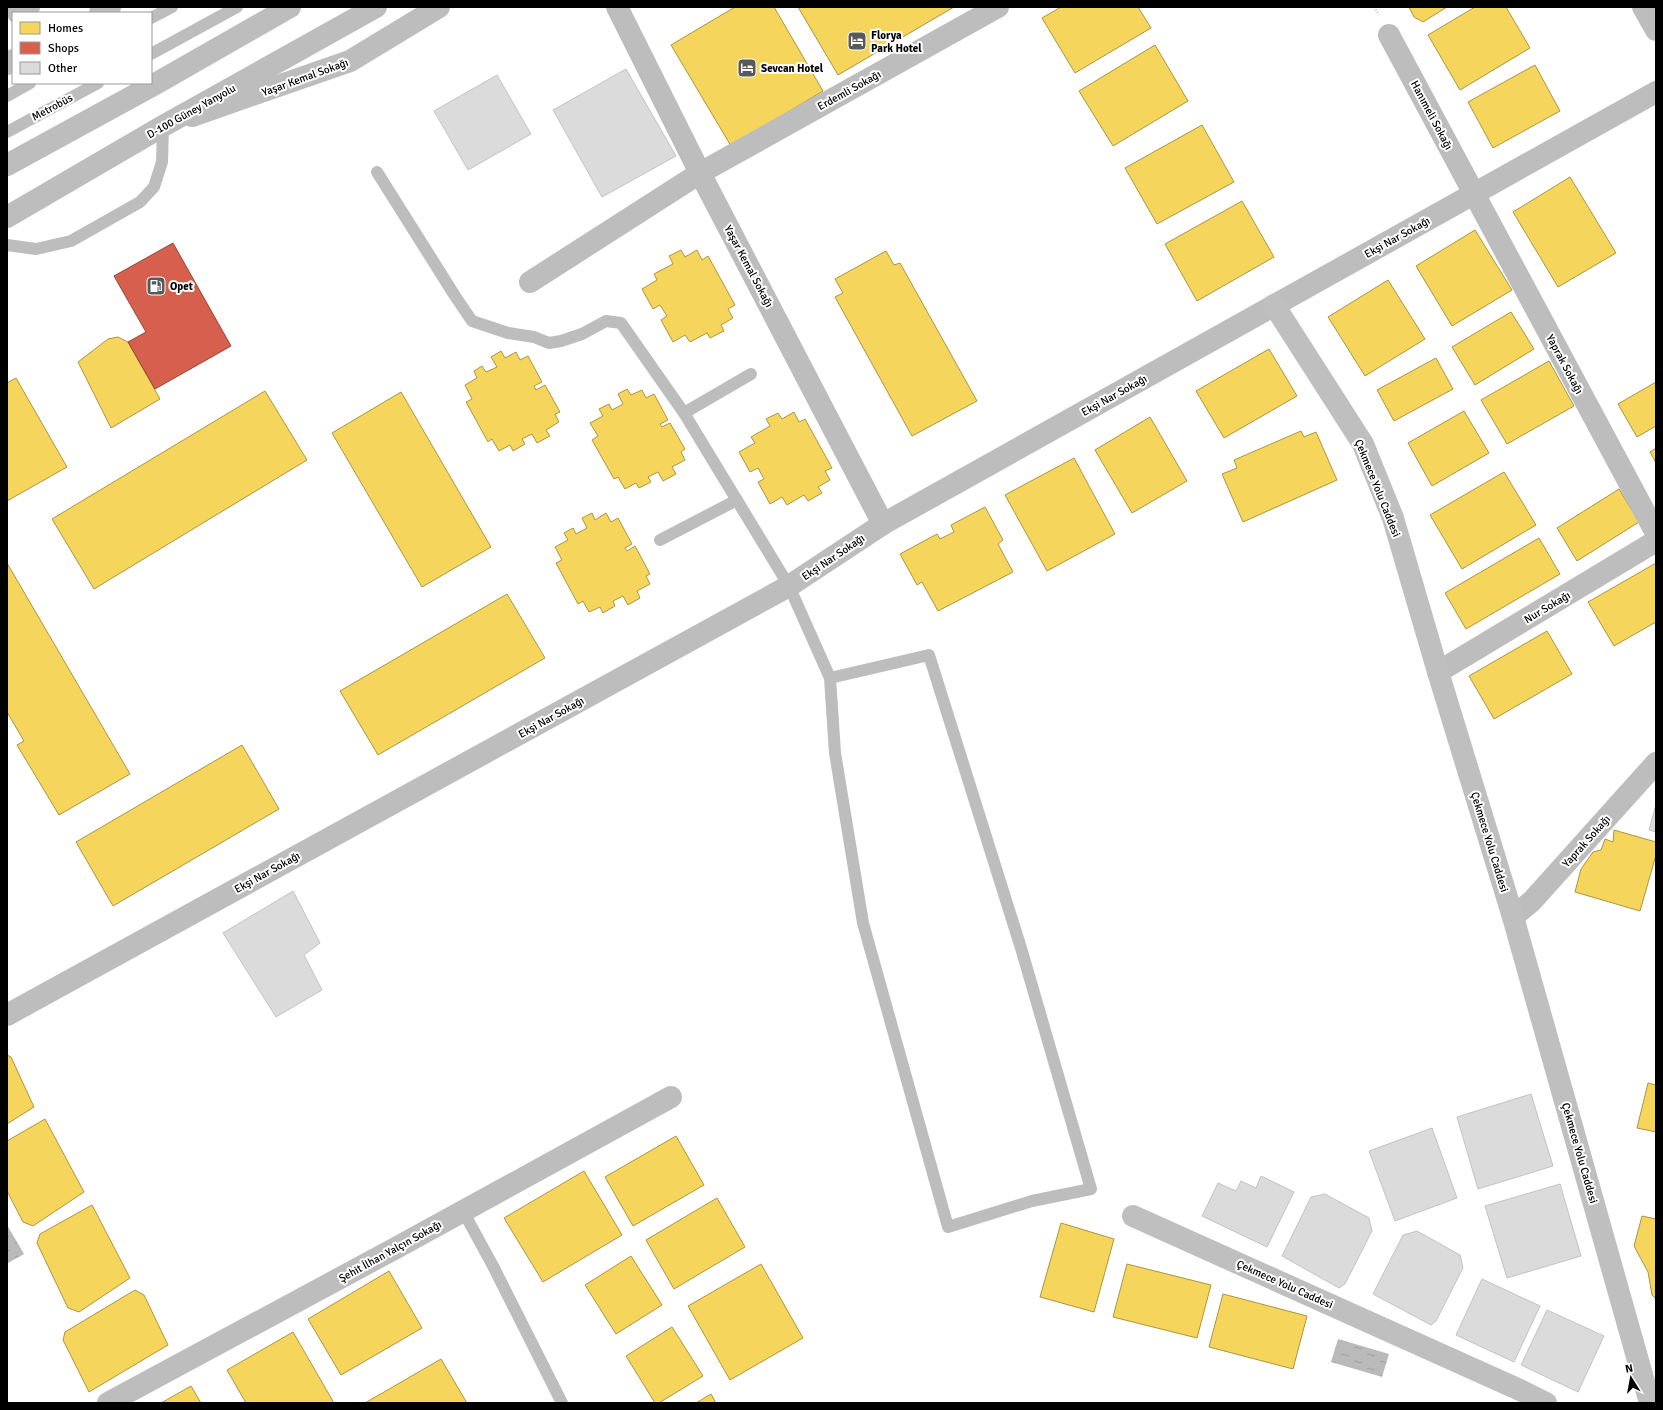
<svg xmlns="http://www.w3.org/2000/svg" width="1663" height="1410" font-family="Signika,sans-serif">
<style>
.water{fill:url(#water-ripples)}
.homes{fill:#f6d55c;stroke:#ac9540}
.shops{fill:#d6604d;stroke:#964336}
.building{fill:#dbdbdb;stroke:#c3c3c3}
.lines{fill:none;stroke-linecap:round;stroke-linejoin:round}
.path{stroke:#c2c2c2;stroke-width:2.5;stroke-dasharray:1 2;stroke-linecap:butt}
.service{stroke:#bdbdbd;stroke-width:12}
.minor{stroke:#bdbdbd;stroke-width:22}
.secondary{stroke:#bfbfbf;stroke-width:22}
.primary{stroke:#bdbdbd;stroke-width:22}
.trunk{stroke:#bdbdbd;stroke-width:22}
.labels{text-anchor:middle;stroke-width:4;stroke-linejoin:round;paint-order:stroke}
.poi-label{font-size:11px;font-weight:bold;fill:#000;stroke:#fff;text-anchor:start}
.street-label{font-size:11px;fill:#000;stroke:#fff}
</style>
<defs>
<pattern id="water-ripples" width="26" height="14" patternUnits="userSpaceOnUse"><rect width="26" height="14" fill="#bababa"/><path d="M2 4q2-2 4 0t4 0M15 11q2-2 4 0t4 0" fill="none" stroke="#9e9e9e"/></pattern>
</defs>
<rect width="100%" height="100%" fill="#fff"/>
<g class="water">
<path d="M7,1225l17,29 -16,9 -1,-1z"/>
<path d="M1338,1339l51,15 -7,23 -51,-15z"/>
</g>
<g class="homes">
<path d="M735,7h39l49,84 -92,55 -60,-101z"/>
<path d="M798,7h156l-116,68z"/>
<path d="M1061,7h77l13,21 -76,45 -33,-55z"/>
<path d="M1409,7h38l-24,15 -9,-5z"/>
<path d="M1475,7h31l24,41 -70,42 -32,-55z"/>
<path d="M1155,45l33,56 -75,45 -34,-55z"/>
<path d="M1535,65l25,46 -67,37 -25,-46z"/>
<path d="M1202,125l32,57 -77,42 -32,-56z"/>
<path d="M1570,177l46,76 -58,34 -45,-75z"/>
<path d="M1242,201l32,56 -77,44 -32,-57z"/>
<path d="M1475,230l37,60 -60,36 -36,-60z"/>
<path d="M681,250l4,7 12,-7 5,10 6,-4 27,49 -7,4 5,9 -12,7 3,6 -14,7 -3,-5 -17,9 -5,-7 -12,7 -12,-22 6,-4 -7,-11 -7,4 -11,-20 15,-9 -3,-6 19,-10 -4,-8z"/>
<path d="M886,251l8,14 6,-2 77,138 -65,35 -77,-139 8,-4 -8,-14z"/>
<path d="M1388,280l37,59 -60,37 -37,-59z"/>
<path d="M1511,312l23,37 -59,36 -23,-38z"/>
<path d="M118,337l10,5 32,57 -49,29 -33,-66 30,-23z"/>
<path d="M1269,349l28,47 -73,42 -28,-47z"/>
<path d="M501,351l4,7 11,-6 4,8 8,-4 14,26 -8,4 2,4 9,-5 15,27 -5,2 4,8 -13,8 4,6 -13,7 -5,-9 -10,5 3,5 -12,7 -3,-6 -11,6 -7,-12 -4,3 -22,-40 6,-3 -7,-14 12,-7 -3,-7 8,-5 4,6 11,-5 -6,-10z"/>
<path d="M1436,358l17,31 -59,32 -17,-31z"/>
<path d="M1549,361l25,45 -67,38 -26,-44z"/>
<path d="M16,378l51,89 -60,34v-118z"/>
<path d="M1656,382v44l-19,11 -19,-33z"/>
<path d="M627,389l4,6 11,-5 4,8 8,-4 14,26 -8,4 2,3 8,-4 15,26 -4,3 4,8 -13,7 4,7 -13,7 -5,-9 -10,5 3,5 -12,6 -3,-5 -11,6 -7,-12 -4,2 -22,-39 6,-4 -8,-13 13,-7 -4,-7 10,-5 3,6 11,-6 -5,-10z"/>
<path d="M265,391l42,69 -213,129 -42,-70z"/>
<path d="M401,392l90,155 -69,40 -90,-154z"/>
<path d="M1464,411l25,42 -57,33 -24,-43z"/>
<path d="M794,412l5,10 6,-3 27,49 -7,3 5,9 -12,7 4,6 -14,8 -4,-6 -17,10 -5,-8 -12,7 -12,-22 6,-3 -6,-11 -8,4 -11,-20 16,-9 -4,-6 19,-11 -4,-7 12,-6 4,6z"/>
<path d="M1150,417l37,64 -55,32 -37,-63z"/>
<path d="M1301,431l3,6 12,-5 21,48 -94,42 -21,-48 15,-6 -3,-8z"/>
<path d="M1656,448v15l-6,-11z"/>
<path d="M1074,458l41,76 -68,37 -42,-76z"/>
<path d="M1504,472l32,53 -74,44 -32,-54z"/>
<path d="M1619,489l20,33 -62,39 -20,-33z"/>
<path d="M985,507l18,33 -5,4 15,28 -75,39 -16,-29 -5,3 -17,-31 37,-20 3,5 14,-7 -3,-7z"/>
<path d="M592,513l3,7 11,-7 5,9 7,-4 14,26 -7,4 2,3 8,-5 15,28 -4,2 4,8 -13,7 3,7 -12,7 -5,-9 -10,5 2,5 -12,7 -3,-6 -11,5 -6,-11 -5,3 -22,-41 6,-3 -7,-13 13,-7 -4,-7 9,-5 3,6 11,-6 -5,-10z"/>
<path d="M1539,538l21,36 -94,55 -21,-36z"/>
<path d="M7,563l123,211 -71,41 -42,-70 7,-4 -17,-29z"/>
<path d="M1656,563v59l-42,24 -26,-44z"/>
<path d="M507,594l38,64 -167,97 -38,-64z"/>
<path d="M1547,631l25,43 -78,45 -25,-43z"/>
<path d="M242,745l37,64 -166,97 -37,-64z"/>
<path d="M1614,830l42,12v13l-16,56 -65,-19 6,-23 12,-17 8,-2 4,-11 8,3z"/>
<path d="M7,1055l4,2 23,50 -27,17z"/>
<path d="M1648,1083l8,2v47l-19,-4z"/>
<path d="M45,1119l39,73 -51,34 -10,-4 -16,-31v-50z"/>
<path d="M676,1136l28,49 -71,41 -28,-49z"/>
<path d="M584,1171l38,64 -79,47 -39,-64z"/>
<path d="M717,1198l28,49 -71,42 -28,-49z"/>
<path d="M92,1205l38,73 -51,34 -11,-4 -31,-65 3,-9z"/>
<path d="M1642,1216l14,3v80l-4,-4 -4,-23 -14,-26z"/>
<path d="M1061,1223l53,16 -20,73 -54,-15z"/>
<path d="M631,1256l31,49 -46,29 -31,-49z"/>
<path d="M761,1264l42,74 -73,42 -42,-74z"/>
<path d="M1127,1264l84,21 -14,53 -84,-21z"/>
<path d="M389,1271l33,57 -81,47 -33,-56z"/>
<path d="M135,1290l9,5 24,50 -79,47 -26,-52 2,-8z"/>
<path d="M1223,1294l84,22 -14,53 -84,-22z"/>
<path d="M672,1327l31,49 -44,27h-4l-29,-47z"/>
<path d="M293,1332l41,71h-88l-19,-33z"/>
<path d="M441,1359l26,44h-102z"/>
<path d="M191,1386l10,17h-40z"/>
<path d="M711,1394l5,9h-20z"/>
</g>
<path class="shops" d="M173,243l58,103 -76,43 -27,-47 18,-10 -32,-56z"/>
<g class="building">
<path d="M626,69l50,87 -74,41 -49,-87z"/>
<path d="M497,75l34,59 -63,36 -34,-59z"/>
<path d="M1656,804v28l-7,-2z"/>
<path d="M293,891l27,52 -16,12 18,35 -46,27 -53,-84z"/>
<path d="M1531,1094l22,72 -75,23 -21,-72z"/>
<path d="M1432,1128l25,70 -62,23 -26,-70z"/>
<path d="M1261,1176l33,16 -27,55 -65,-31 16,-33 18,8 5,-10 15,7z"/>
<path d="M1560,1184l21,72 -74,22 -22,-72z"/>
<path d="M1325,1194l44,24 3,13 -27,53 -6,4 -57,-32 29,-59z"/>
<path d="M1417,1231l43,24 3,13 -27,53 -5,4 -58,-31 30,-59z"/>
<path d="M1482,1279l58,27 -26,56 -58,-27z"/>
<path d="M1547,1310l57,26 -26,56 -57,-27z"/>
</g>
<g class="lines">
<path class="path" d="M1374,7l5,8"/>
<g class="service">
<path d="M151,18l21,-11"/>
<path d="M151,54l86,-47"/>
<path d="M7,96l23,-13"/>
<path d="M7,132l91,-49"/>
<path d="M377,172l78,124 17,25 36,12 26,4 15,6 12,-2 21,-7 24,-13 15,2 63,90 105,173 41,92 5,75 28,170 85,304 84,-26 59,-12 -70,-241 -92,-293 -99,23"/>
<path d="M7,245l29,4 35,-8 69,-39 14,-15 8,-25 1,-36"/>
<path d="M684,413l67,-39"/>
<path d="M660,540l77,-40"/>
<path d="M463,1211l30,55 69,137"/>
</g>
<g class="minor">
<path d="M617,7l83,166 183,351"/>
<path d="M1643,7l13,23"/>
<path d="M1389,35l267,498"/>
<path d="M192,116l158,-55 89,-54"/>
<path d="M530,282l170,-109 298,-166"/>
<path d="M1438,672l218,-131"/>
<path d="M1513,917l19,-16 124,-138"/>
<path d="M7,1015l782,-429 94,-62 773,-432"/>
<path d="M108,1403l286,-154 277,-152"/>
</g>
<g class="secondary">
<path d="M1274,305l89,139 30,74 45,154 75,245 137,486"/>
<path d="M1133,1216l387,174 26,13"/>
</g>
<g class="primary">
<path d="M18,13l11,-6"/>
<path d="M7,217l156,-91 213,-119"/>
</g>
<g class="trunk">
<path d="M100,13l10,-6"/>
<path d="M7,64l6,-4"/>
<path d="M7,165l150,-82 133,-76"/>
</g>
</g>
<defs>
<g id="hotel-square" transform="scale(1)"><rect x="-9" y="-9" width="18" height="18" rx="4" fill="#595959" stroke="#fff"/><path d="M-6-4.5h1.5V1H6V5H4.5V3h-9V5H-6ZM-4 0a1.8 1.8 0 1 1 3.6 0ZM.5 0V-2.5h3Q6-2.5 6 0Z" fill="#fff"/></g>
<g id="fuel-square" transform="scale(1)"><rect x="-9" y="-9" width="18" height="18" rx="4" fill="#595959" stroke="#fff"/><path d="M-5.5-6h7V0h2V4h1.3V-2.5L3-4.5l.8-.8L6-3V5H2.5V1h-1V6h-7ZM-4.2-4.7v3.2H.2V-4.7Z" fill="#fff"/></g>
</defs>
<g fill-rule="evenodd">
<use href="#hotel-square" x="857" y="41"/>
<use href="#hotel-square" x="747" y="68"/>
<use href="#fuel-square" x="156" y="286"/>
</g>
<g class="labels">
<g class="poi-label">
<text x="871" y="39">Florya<tspan x="871" dy="13">Park Hotel</tspan></text>
<text x="761" y="72">Sevcan Hotel</text>
<text x="170" y="290">Opet</text>
</g>
<g class="street-label">
<text transform="translate(305 77) rotate(-20)" y="4">Yaşar Kemal Sokağı</text>
<text transform="translate(849 90) rotate(-29)" y="4">Erdemli Sokağı</text>
<text transform="translate(52 107) rotate(-28)" y="4">Metrobüs</text>
<text transform="translate(191 111) rotate(-29)" y="4">D-100 Güney Yanyolu</text>
<text transform="translate(1432 115) rotate(62)" y="4">Hanımeli Sokağı</text>
<text transform="translate(1397 237) rotate(-29)" y="4">Ekşi Nar Sokağı</text>
<text transform="translate(749 266) rotate(62)" y="4">Yaşar Kemal Sokağı</text>
<text transform="translate(1565 364) rotate(62)" y="4">Yaprak Sokağı</text>
<text transform="translate(1114 395) rotate(-29)" y="4">Ekşi Nar Sokağı</text>
<text transform="translate(1378 488) rotate(68)" y="4">Çekmece Yolu Caddesi</text>
<text transform="translate(833 557) rotate(-34)" y="4">Ekşi Nar Sokağı</text>
<text transform="translate(1547 607) rotate(-31)" y="4">Nur Sokağı</text>
<text transform="translate(551 717) rotate(-29)" y="4">Ekşi Nar Sokağı</text>
<text transform="translate(1586 841) rotate(-48)" y="4">Yaprak Sokağı</text>
<text transform="translate(1490 842) rotate(73)" y="4">Çekmece Yolu Caddesi</text>
<text transform="translate(267 872) rotate(-29)" y="4">Ekşi Nar Sokağı</text>
<text transform="translate(1580 1153) rotate(74)" y="4">Çekmece Yolu Caddesi</text>
<text transform="translate(390 1251) rotate(-29)" y="4">Şehit İlhan Yalçın Sokağı</text>
<text transform="translate(1285 1284) rotate(24)" y="4">Çekmece Yolu Caddesi</text>
</g>
</g>
<rect width="1663" height="1410" fill="none" stroke="#000000" stroke-width="16"/>
<rect x="12" y="12" width="140" height="72" fill="#ffffff" stroke="#999999"/>
<rect x="20" y="22" width="20" height="12" fill="#f6d55c" stroke="#999999"/>
<text x="48" y="32" font-size="12" fill="#000000">Homes</text>
<rect x="20" y="42" width="20" height="12" fill="#d6604d" stroke="#999999"/>
<text x="48" y="52" font-size="12" fill="#000000">Shops</text>
<rect x="20" y="62" width="20" height="12" fill="#dbdbdb" stroke="#999999"/>
<text x="48" y="72" font-size="12" fill="#000000">Other</text>
<g transform="translate(1631 1378) rotate(349)" stroke="#ffffff" stroke-width="3" paint-order="stroke">
<path d="M0-3L7 15L0 10L-7 15Z" fill="#000000"/>
<text y="-6" font-size="11" font-weight="bold" text-anchor="middle" fill="#000000">N</text>
</g>
</svg>
